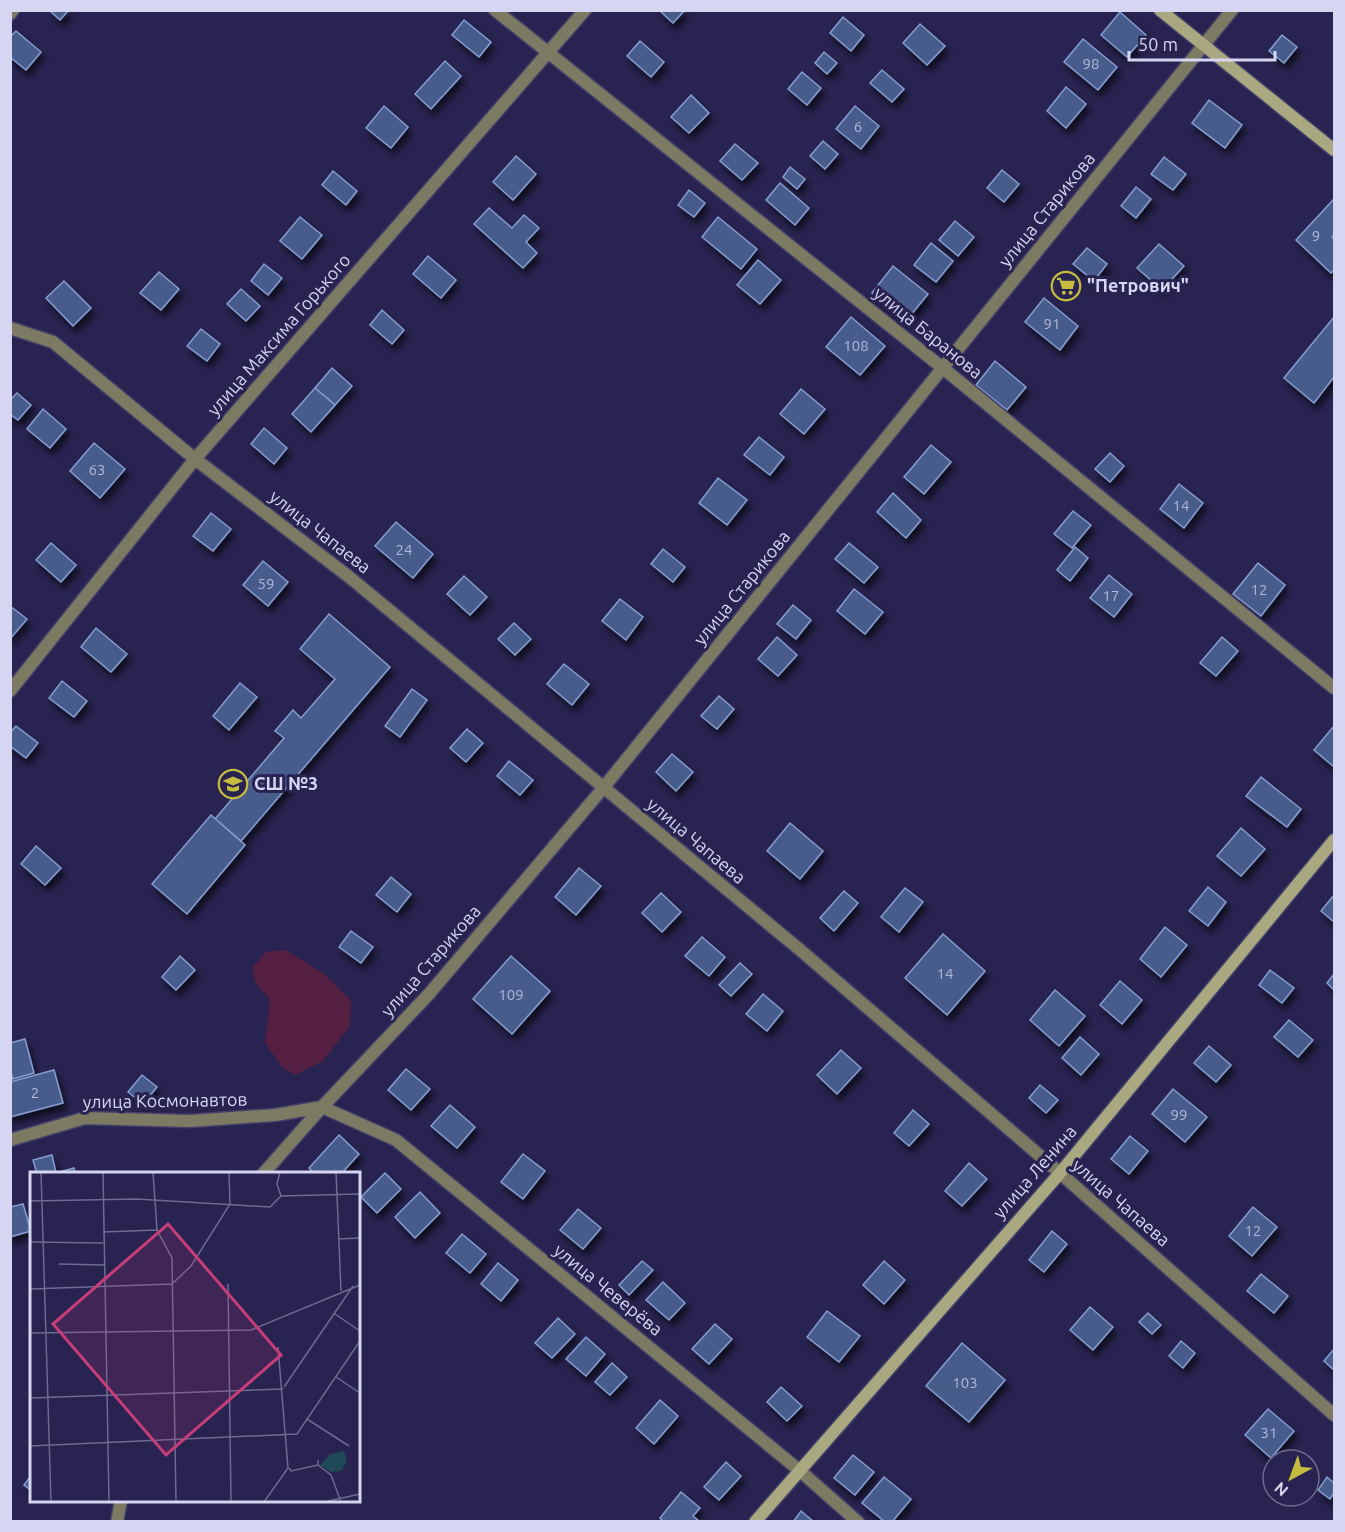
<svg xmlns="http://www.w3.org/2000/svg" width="1345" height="1532" font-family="Ubuntu,sans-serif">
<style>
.green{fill:#551f41}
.building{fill:#475c8b;stroke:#859dcf;stroke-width:1.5;filter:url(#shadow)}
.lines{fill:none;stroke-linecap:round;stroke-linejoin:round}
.street-casing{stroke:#44406a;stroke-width:15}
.secondary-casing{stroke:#44406a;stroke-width:15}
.street{stroke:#7c7a62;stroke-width:12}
.secondary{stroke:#aaa880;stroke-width:12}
.labels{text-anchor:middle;stroke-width:6;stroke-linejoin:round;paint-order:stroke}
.number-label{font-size:15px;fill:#b2b8d9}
.street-label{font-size:18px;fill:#d6d6f3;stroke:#282350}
.poi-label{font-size:18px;font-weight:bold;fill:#d6d6f3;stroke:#282350;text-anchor:start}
.inset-road{fill:none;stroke:#6e6b91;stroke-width:1.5}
.view{fill:#c63e79;fill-opacity:0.15;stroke:#c63e79;stroke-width:3}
.inset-edge{fill:none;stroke:#d6d6f3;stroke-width:3}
</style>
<defs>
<filter id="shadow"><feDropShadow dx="3.5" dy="6" stdDeviation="3" flood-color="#0009"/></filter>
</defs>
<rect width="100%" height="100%" fill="#282350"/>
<path class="green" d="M286,950l38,24 27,26 -1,26 -27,35 -28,14 -12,-7 -18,-25 5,-44 -15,-16 -2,-16 13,-15z"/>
<g class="building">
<path d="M49,10h20l-9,10z"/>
<path d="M659,10h26l-12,13z"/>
<path d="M1120,12l26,23 -19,22 -26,-22z"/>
<path d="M843,17l21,18 -13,16 -21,-18z"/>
<path d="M464,20l27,22 -12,15 -27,-22z"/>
<path d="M920,24l25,22 -18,19 -24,-22z"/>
<path d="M16,31l25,21 -15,18 -16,-13v-20z"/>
<path d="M1282,35l15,12 -13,16 -15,-12z"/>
<path d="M1083,39l34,28 -19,23 -34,-28z"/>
<path d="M640,41l24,21 -13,15 -24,-21z"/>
<path d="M824,52l13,11 -10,11 -12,-11z"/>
<path d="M445,61l16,15 -30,33 -16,-15z"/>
<path d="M882,70l22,19 -12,13 -22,-19z"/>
<path d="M802,72l19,16 -14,17 -19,-16z"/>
<path d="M1066,87l20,17 -20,24 -19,-17z"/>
<path d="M691,95l18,18 -20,20 -18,-16z"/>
<path d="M1209,100l33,25 -17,23 -33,-25z"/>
<path d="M384,106l24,21 -17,21 -25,-20z"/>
<path d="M855,106l24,20 -18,23 -25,-20z"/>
<path d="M823,141l15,13 -13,15 -15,-13z"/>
<path d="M735,144l23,19 -16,17 -22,-19z"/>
<path d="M516,156l20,18 -23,26 -20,-18z"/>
<path d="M1164,157l22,17 -13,16 -22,-16z"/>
<path d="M790,167l15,12 -8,10 -14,-12z"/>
<path d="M1002,170l17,14 -15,18 -17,-14z"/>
<path d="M333,171l24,20 -11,14 -24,-20z"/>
<path d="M780,183l29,25 -14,17 -29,-25z"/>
<path d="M1136,187l15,12 -15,19 -15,-12z"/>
<path d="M689,190l16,13 -11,14 -16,-12z"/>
<path d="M1334,199v36l-2,2 2,2v31l-3,3 -35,-33z"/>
<path d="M489,208l23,20 12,-13 15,13 -13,14 11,11 -14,15 -49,-44z"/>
<path d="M300,217l22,18 -20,24 -22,-18z"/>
<path d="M718,217l39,32 -16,20 -39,-32z"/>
<path d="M955,221l19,16 -16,19 -19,-16z"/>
<path d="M931,243l22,18 -17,21 -22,-17z"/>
<path d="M1159,244l25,22 -22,24 -25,-22z"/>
<path d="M1087,248l20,16 -13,17 -21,-17z"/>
<path d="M428,256l28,24 -15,18 -28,-24z"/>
<path d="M758,260l23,20 -21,24 -23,-19z"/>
<path d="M264,264l18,14 -14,17 -17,-14z"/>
<path d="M893,266l35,28 -22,27 -34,-28z"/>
<path d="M159,272l20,17 -18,21 -21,-17z"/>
<path d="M64,281l27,27 -18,18 -27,-28z"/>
<path d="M241,289l19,17 -14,15 -19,-17z"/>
<path d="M1044,298l34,28 -18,24 -35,-28z"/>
<path d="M382,310l22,20 -12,14 -22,-19z"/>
<path d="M851,317l34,29 -25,29 -34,-28z"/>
<path d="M1334,317v60l-20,26 -30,-25z"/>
<path d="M201,329l19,15 -13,17 -20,-15z"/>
<path d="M995,361l31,26 -19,23 -31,-25z"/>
<path d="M332,368l20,18 -17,19 -20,-17z"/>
<path d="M315,388l20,17 -24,27 -19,-18z"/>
<path d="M801,389l24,20 -21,25 -24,-20z"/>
<path d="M17,393l14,12 -13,15 -8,-6v-14z"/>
<path d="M43,409l23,20 -16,19 -23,-19z"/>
<path d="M264,428l23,20 -13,16 -23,-20z"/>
<path d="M759,437l25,20 -14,18 -26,-20z"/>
<path d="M94,443l31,26 -25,29 -30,-27z"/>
<path d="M931,445l20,17 -27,32 -20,-17z"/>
<path d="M1110,453l14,13 -14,16 -15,-13z"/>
<path d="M718,478l29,22 -20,25 -28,-22z"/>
<path d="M1179,484l24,19 -19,25 -24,-19z"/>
<path d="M893,493l28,27 -15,18 -29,-26z"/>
<path d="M1073,511l18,14 -19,23 -18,-14z"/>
<path d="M211,513l20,16 -18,22 -20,-15z"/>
<path d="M396,522l37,32 -20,24 -38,-32z"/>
<path d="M51,543l25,22 -15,17 -25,-22z"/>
<path d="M849,543l29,24 -14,16 -29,-24z"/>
<path d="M1075,547l13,11 -18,23 -13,-11z"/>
<path d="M663,549l22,18 -12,15 -22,-18z"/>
<path d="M263,561l25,21 -20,24 -25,-21z"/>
<path d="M1258,563l27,22 -24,31 -28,-22z"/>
<path d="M1109,575l23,19 -18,23 -24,-19z"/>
<path d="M464,576l23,21 -17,18 -23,-21z"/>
<path d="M854,589l29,23 -18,22 -28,-23z"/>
<path d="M620,599l23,18 -17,23 -24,-19z"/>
<path d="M793,605l18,15 -15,19 -19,-15z"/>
<path d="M10,606l17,13 -17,20z"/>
<path d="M329,614l61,53 -149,174 -26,-22 69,-81 -9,-7 18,-21 8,8 34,-39 -35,-30z"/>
<path d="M514,623l17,16 -16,16 -17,-16z"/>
<path d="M96,628l31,26 -16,18 -30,-25z"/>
<path d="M777,637l20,18 -19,21 -20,-17z"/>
<path d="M1222,637l16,14 -22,25 -16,-13z"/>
<path d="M564,664l25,20 -17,21 -25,-21z"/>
<path d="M62,681l25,20 -13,16 -25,-19z"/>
<path d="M240,683l17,14 -28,33 -16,-14z"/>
<path d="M412,689l15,11 -27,37 -15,-11z"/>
<path d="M719,696l15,13 -17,20 -16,-13z"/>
<path d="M16,726l22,17 -12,15 -16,-12v-13z"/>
<path d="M1334,726v41l-20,-17z"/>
<path d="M467,729l16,14 -17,19 -16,-14z"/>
<path d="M672,754l21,18 -17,19 -20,-19z"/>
<path d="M509,761l24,19 -13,15 -23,-19z"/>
<path d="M1261,777l40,32 -14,18 -41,-31z"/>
<path d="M211,815l34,30 -58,69 -35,-30z"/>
<path d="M790,823l33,28 -23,28 -33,-28z"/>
<path d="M1241,828l24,21 -24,27 -24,-20z"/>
<path d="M36,846l25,22 -16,17 -24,-21z"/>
<path d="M579,868l22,18 -25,29 -21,-18z"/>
<path d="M391,877l20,17 -14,18 -21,-17z"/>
<path d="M1208,887l18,15 -18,24 -19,-15z"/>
<path d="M905,888l18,14 -24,30 -18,-15z"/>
<path d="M844,891l14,12 -24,28 -14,-13z"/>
<path d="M661,893l20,19 -19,20 -20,-19z"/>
<path d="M1334,895v27l-13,-11z"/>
<path d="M1165,927l22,18 -26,32 -21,-18z"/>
<path d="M351,931l22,16 -12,16 -22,-16z"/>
<path d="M943,934l42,37 -38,44 -42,-37z"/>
<path d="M702,937l23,20 -16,19 -24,-20z"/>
<path d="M180,956l15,14 -19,20 -14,-13z"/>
<path d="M511,956l39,35 -38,43 -39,-35z"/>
<path d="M740,963l12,11 -21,22 -12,-11z"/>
<path d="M1270,970l24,18 -12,15 -23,-18z"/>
<path d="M1334,974v16l-7,-7z"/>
<path d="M1120,981l22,19 -20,24 -22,-19z"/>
<path d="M1055,990l30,26 -26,30 -29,-26z"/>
<path d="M763,994l20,17 -16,20 -21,-17z"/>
<path d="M1289,1020l24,20 -15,17 -24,-20z"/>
<path d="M1080,1037l19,17 -18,21 -19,-17z"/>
<path d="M25,1039l9,34 -21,6 -3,-10v-26z"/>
<path d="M1209,1046l22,19 -15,17 -22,-19z"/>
<path d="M841,1050l20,18 -24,26 -20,-19z"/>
<path d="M406,1069l24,20 -19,21 -23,-20z"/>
<path d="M54,1070l9,33 -53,14v-35z"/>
<path d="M142,1075l15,12 -14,17 -15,-12z"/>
<path d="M1040,1085l18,15 -12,13 -17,-15z"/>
<path d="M1173,1089l34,28 -22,25 -33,-28z"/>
<path d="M450,1105l25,22 -18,21 -26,-22z"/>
<path d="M913,1110l16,14 -20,22 -15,-13z"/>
<path d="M339,1135l20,19 -18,20h-26l-6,-6z"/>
<path d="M1130,1136l18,15 -19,23 -18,-15z"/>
<path d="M523,1154l22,17 -22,28 -22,-17z"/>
<path d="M52,1155l4,18 18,-5 1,6h-38l-4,-14z"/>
<path d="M969,1163l18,16 -25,27 -17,-15z"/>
<path d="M385,1173l16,16 -24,24 -16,-16z"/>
<path d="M420,1192l20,21 -25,25 -20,-21z"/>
<path d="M23,1204l8,27 -21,6v-30z"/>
<path d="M1253,1207l24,20 -25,29 -23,-20z"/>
<path d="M578,1209l23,19 -18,21 -23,-19z"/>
<path d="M1052,1231l15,13 -23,28 -15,-12z"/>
<path d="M462,1234l24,20 -16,19 -24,-20z"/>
<path d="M642,1261l11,9 -24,25 -10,-10z"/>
<path d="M884,1261l21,19 -21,24 -21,-19z"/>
<path d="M498,1263l20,17 -17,21 -20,-17z"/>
<path d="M1261,1274l27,22 -14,17 -27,-22z"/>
<path d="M663,1282l22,21 -16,17 -23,-20z"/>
<path d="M1090,1307l23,20 -20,23 -23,-20z"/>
<path d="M827,1311l33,25 -21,26 -32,-25z"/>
<path d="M1148,1313l13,12 -9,9 -13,-12z"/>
<path d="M558,1318l17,16 -23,24 -17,-15z"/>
<path d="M715,1324l17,15 -23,25 -17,-15z"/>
<path d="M586,1337l19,17 -19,22 -20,-17z"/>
<path d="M1181,1341l14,12 -12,15 -14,-12z"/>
<path d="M962,1343l43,37 -36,42 -43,-36z"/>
<path d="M1334,1349v21l-10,-9z"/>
<path d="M612,1363l15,14 -17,18 -15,-13z"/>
<path d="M781,1387l21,19 -15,15 -20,-19z"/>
<path d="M660,1400l18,16 -24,28 -18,-16z"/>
<path d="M1268,1409l26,22 -23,27 -26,-23z"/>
<path d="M853,1455l21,17 -19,23 -21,-17z"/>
<path d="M726,1462l15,14 -22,24 -15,-13z"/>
<path d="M32,1474v17l-8,-6z"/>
<path d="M884,1477l27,22 -19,23h-7l-23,-19z"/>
<path d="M1327,1477l7,6v10l-4,6 -12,-9z"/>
<path d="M681,1492l19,16 -7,8 7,6h-36l-4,-4z"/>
<path d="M801,1511l13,11h-21z"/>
</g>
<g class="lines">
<g class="street-casing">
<g id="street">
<path d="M495,10l449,359 390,319"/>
<path d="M10,14l3,-4"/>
<path d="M10,328l43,14 142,117 153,117 451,373 261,224 274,242"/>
<path d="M10,691l185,-232 390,-449"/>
<path d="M10,1140l75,-22 105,3 85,-6 47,-8 74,33 403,330 59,52"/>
<path d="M263,1174l59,-67 107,-113 175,-207 628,-777"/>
<path d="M117,1522l4,-22"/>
</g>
</g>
<g class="secondary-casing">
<g id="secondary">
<path d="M1160,10l174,140"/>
<path d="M755,1522l305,-349 274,-333"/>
</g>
</g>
<use href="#street" class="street"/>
<use href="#secondary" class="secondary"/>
</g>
<defs>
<g id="supermarket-ring" transform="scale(1.5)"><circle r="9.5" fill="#282350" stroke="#c6bc3d" stroke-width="1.5"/><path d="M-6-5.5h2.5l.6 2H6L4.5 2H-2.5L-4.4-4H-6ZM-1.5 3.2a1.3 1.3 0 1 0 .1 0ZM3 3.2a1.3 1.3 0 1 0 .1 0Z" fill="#c6bc3d"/></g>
<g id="school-ring" transform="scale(1.5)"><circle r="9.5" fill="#282350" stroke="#c6bc3d" stroke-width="1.5"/><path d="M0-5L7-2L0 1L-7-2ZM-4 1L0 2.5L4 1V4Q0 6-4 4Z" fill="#c6bc3d"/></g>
</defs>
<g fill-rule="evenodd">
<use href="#supermarket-ring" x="1066" y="286"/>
<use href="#school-ring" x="233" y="784"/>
</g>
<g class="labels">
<g class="number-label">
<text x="1091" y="69">98</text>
<text x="858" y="132">6</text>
<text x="1316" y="241">9</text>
<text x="1052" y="329">91</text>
<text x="856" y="351">108</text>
<text x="97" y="475">63</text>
<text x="1181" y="511">14</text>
<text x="404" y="555">24</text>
<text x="266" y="589">59</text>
<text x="1259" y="595">12</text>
<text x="1111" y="601">17</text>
<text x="945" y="979">14</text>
<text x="511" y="1000">109</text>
<text x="35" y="1098">2</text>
<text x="1179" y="1120">99</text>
<text x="1253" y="1236">12</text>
<text x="965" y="1388">103</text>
<text x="1269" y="1438">31</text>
</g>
<g class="street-label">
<text transform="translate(1047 210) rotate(-51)" y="6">улица Старикова</text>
<text transform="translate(928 333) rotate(39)" y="6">улица Баранова</text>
<text transform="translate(279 335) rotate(-49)" y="6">улица Максима Горького</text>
<text transform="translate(320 532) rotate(38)" y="6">улица Чапаева</text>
<text transform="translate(742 588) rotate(-51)" y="6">улица Старикова</text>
<text transform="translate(696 841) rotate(40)" y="6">улица Чапаева</text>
<text transform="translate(431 961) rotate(-49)" y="6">улица Старикова</text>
<text transform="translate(165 1101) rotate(-1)" y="6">улица Космонавтов</text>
<text transform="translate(1035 1172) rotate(-49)" y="6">улица Ленина</text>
<text transform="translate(1121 1203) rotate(41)" y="6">улица Чапаева</text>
<text transform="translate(608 1290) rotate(39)" y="6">улица Чеверёва</text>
</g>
<g class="poi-label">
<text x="1087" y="292">"Петрович"</text>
<text x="254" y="790">СШ №3</text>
</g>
</g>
<g transform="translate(30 1172)">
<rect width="330" height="330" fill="#282350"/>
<path d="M314,279l3,10 -6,10 -10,1 -11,-7 10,-11z" fill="#204958"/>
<path class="inset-road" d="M11,0l10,330M73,0l6,330M123,0l4,58 15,28 4,244M250,0l-3,12 4,12M306,0l5,119M0,29l107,-2 133,8 11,-11 79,-2M73,60l54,-2M308,67l22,-1M0,70l73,1M29,92l45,1M198,112l3,218M0,117l142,-5 19,-18 39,-62 -1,-32M305,142l25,17M0,161l221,-3 109,-45M306,205l24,16M254,215l69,-101M0,226l253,-9M277,247l42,27M0,274l267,-12 63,-93M288,288v5l13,10 10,27M259,296l2,3 27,-6M234,330l24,-34 -10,-121M294,330l36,-8"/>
<path class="view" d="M138,52l113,131 -115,100 -113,-131z"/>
<rect width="330" height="330" class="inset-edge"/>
</g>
<rect width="1345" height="1532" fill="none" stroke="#d6d6f3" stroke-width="24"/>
<g transform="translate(1291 1478) rotate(221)"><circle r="28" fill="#282350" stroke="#6e6b91" stroke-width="1.5"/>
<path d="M0-4.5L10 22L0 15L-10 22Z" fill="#c6bc3d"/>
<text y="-9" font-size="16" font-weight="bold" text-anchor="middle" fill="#d6d6f3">N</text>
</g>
<path d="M1129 51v9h146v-9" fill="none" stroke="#d6d6f3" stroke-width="3"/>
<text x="1138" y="51" font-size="18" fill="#d6d6f3" stroke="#282350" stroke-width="4.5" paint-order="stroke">50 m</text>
</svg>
